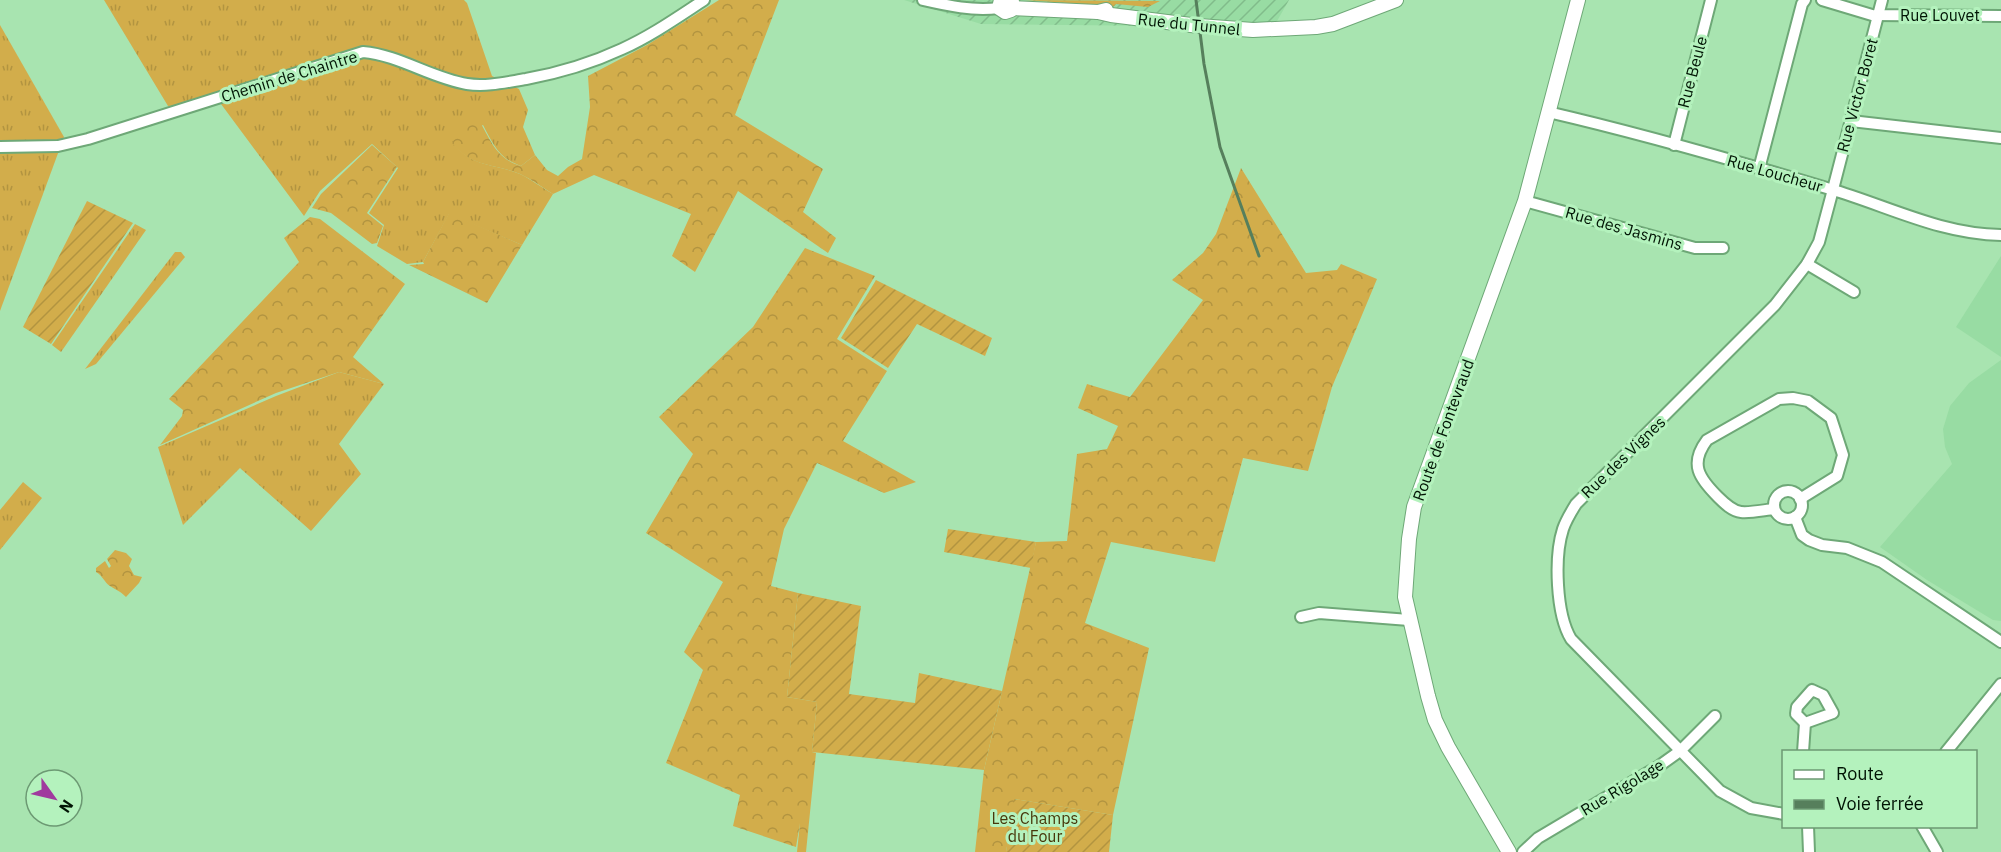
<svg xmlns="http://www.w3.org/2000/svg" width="2001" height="852" font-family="'IBM Plex Sans',sans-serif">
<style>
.built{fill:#98dca3}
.industrial{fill:url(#industrial-furrows)}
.grass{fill:url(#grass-tufts)}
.forest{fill:url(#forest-crowns)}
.garden{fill:url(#garden-furrows)}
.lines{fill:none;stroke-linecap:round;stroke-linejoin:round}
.minor-casing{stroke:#6ea877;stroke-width:14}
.tertiary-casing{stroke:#6ea877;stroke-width:16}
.minor{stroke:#fff;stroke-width:10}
.tertiary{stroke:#fff;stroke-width:14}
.rail{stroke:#567f5c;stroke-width:3}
.labels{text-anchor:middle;stroke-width:6;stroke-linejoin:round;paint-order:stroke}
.street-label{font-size:16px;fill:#001404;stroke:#b4f2bd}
.park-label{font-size:16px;fill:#47370a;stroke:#b4f2bd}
</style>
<defs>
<pattern id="industrial-furrows" width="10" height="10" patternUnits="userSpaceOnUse" patternTransform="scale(1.5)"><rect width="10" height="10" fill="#98dca3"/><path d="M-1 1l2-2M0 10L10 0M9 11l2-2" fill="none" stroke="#81bc8b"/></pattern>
<pattern id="grass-tufts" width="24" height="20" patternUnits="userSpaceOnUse" patternTransform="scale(1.5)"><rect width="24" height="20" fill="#d2ad4b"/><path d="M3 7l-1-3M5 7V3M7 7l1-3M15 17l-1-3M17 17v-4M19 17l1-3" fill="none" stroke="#b29440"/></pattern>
<pattern id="forest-crowns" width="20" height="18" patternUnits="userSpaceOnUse" patternTransform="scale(1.5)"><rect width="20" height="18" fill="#d2ad4b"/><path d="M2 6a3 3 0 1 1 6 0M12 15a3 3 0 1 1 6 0" fill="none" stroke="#b29440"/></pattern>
<pattern id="garden-furrows" width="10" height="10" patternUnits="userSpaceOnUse" patternTransform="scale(1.5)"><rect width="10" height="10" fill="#d2ad4b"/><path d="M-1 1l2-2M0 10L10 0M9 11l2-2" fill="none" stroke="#b29440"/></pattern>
</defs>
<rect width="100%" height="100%" fill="#a8e4b0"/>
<g class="built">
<path d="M2001,256v101l-45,-30z"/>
<path d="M2001,360v261l-8,-1 -66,-40 -47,-33 72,-83 -7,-17 -2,-18 7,-23 19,-23z"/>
</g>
<path class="industrial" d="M904,0h385l-21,37 -103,-11 -184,-2z"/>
<g class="grass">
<path d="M104,0h360l3,3 25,73 27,13 9,21 -5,17 12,28 -14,11c-22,-7 -28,-22 -38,-41l-30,18c20,25 40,20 67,31 11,5 22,14 33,20l-31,51 -73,-31 -26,48 -16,2 -30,-18 7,-21 -15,-12 29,-45 -26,-24 -52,47 -16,25 -83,-112 -53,2z"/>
<path d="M0,25l64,112 -64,174z"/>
<path d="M135,224l11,6 -85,122 -9,-7z"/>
<path d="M175,252h6l4,5 -89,107 -11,5z"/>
<path d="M339,372l45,12 -45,60 22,30 -50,57 -71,-63 -57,57 -25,-78 118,-51z"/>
<path d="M23,482l19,16 -42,52v-40z"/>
</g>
<g class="forest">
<path d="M719,0h60l-44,115 88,54 -20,43 33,26 -8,15 -90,-62 -43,81 -23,-16 19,-42 -97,-39 -41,19c-11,-7 -22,-15 -33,-20 -27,-11 -48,-6 -68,-31l21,-31c17,21 18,45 48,54l14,-11 12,15 11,6 10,-9 14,-8 8,-52 -2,-31 59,-31z"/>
<path d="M1025,0l135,1 -12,6 -32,-3 -3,3 -5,-4 -12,2z"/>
<path d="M372,145l25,22 -30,46 16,13 -6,17 -5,1 -41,-31 -19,-5 9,-14z"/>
<path d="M1241,168l65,105 31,-3 4,-6 36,15 -45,108 -24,84 -65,-13 -28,104 -104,-20 -26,81 64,25 -36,167 -98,-16 -9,53h-31l9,-82 52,-228 31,-1 10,-87 30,-5 11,-23 -40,-18 9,-24 43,13 73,-97 -31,-20 31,-27 13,-19z"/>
<path d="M449,213l73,32 -35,58 -78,-38 15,-1 -1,-2z"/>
<path d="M310,217l10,2 85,65 -52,73 31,27 -45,-12 -63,21 -116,52 22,-29 1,-6 -14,-11 130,-137 -15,-24z"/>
<path d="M805,248l70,28 -38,63 50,32 -44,70 73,41 -32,11 -67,-30 -33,66 -13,57 27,7 -11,104 30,5 -5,50 4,1 -10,99h-9l3,-29 -4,24 -63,-21 7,-31 -74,-32 37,-93 -19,-18 39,-70 -77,-49 47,-79 -34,-37 94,-90z"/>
<path d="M115,550l11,3 6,6 -3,7 5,9 8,2 -3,6 -13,14c-7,-7 -9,-6 -16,-11 -6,-4 -7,-10 -14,-14v-4l9,-7 4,7 2,-2 -4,-7z"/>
</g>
<g class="garden">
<path d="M87,201l46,22 -82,121 -28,-17z"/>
<path d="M876,280l116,58 -7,18 -68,-32 -29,44 -47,-30z"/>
<path d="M948,529l88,13 -5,26 -87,-16z"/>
<path d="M798,593l63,13 -12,88 66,9 4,-30 83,18 -18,79 -172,-18 5,-50 -30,-5z"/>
<path d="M1014,799l99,16 -4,37h-103z"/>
</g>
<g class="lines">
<g class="minor-casing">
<g id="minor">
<path d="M923,0c26,6 49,11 76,8"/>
<path d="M1822,0l50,15 129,1"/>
<path d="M1548,112c95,22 189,49 282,77 58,17 110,45 171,46"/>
<path d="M1851,121l150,17"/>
<path d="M1674,145l37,-145"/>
<path d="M0,147l58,-1 30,-7 275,-87c36,3 68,26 104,32 20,3 40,-2 59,-5 33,-6 66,-16 96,-30 29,-13 56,-32 82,-49"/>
<path d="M1759,169l43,-165 3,-4"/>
<path d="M1525,201l170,47h28"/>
<path d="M1807,264l47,28"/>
<circle cx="1788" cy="505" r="14"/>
<path d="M1774,509c-10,1 -23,4 -33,3 -9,-1 -17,-9 -23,-15 -19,-19 -29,-33 -11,-57l72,-41 14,-1 15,3 23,17 12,37 -6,21 -37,23"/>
<path d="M1795,517l7,18 7,5 13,5 25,3 35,14 119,80"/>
<path d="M1301,617l18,-4 90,7"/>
<path d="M1812,690l11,5 10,18 -28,10 -9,-9 1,-7z"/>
<path d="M1803,752l2,-29"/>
<path d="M1946,752l55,-68"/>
<path d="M1784,814l-33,-6 -31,-17 -149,-152c-15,-25 -17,-82 -8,-110 3,-9 8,-17 13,-25l199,-199 32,-41 12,-22 12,-45 51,-197"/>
<path d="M1808,826l1,26"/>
<path d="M1922,826l15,26"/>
<path d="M1523,852l15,-14 121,-72 21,-15 35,-35"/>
</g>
</g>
<g class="tertiary-casing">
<g id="tertiary">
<path d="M1001,0l-2,8 6,4 6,-2 1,-8"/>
<path d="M1012,8l86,4 8,-2"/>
<path d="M1098,12l13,3 88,11 54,4 63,-3 17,-3 63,-24"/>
<path d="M1509,852l-61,-105 -13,-27 -7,-24 -23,-99 4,-58 5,-32 111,-306 53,-201"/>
</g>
</g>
<use href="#minor" class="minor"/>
<use href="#tertiary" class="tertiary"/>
<path class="rail" d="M1196,0l8,64 16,83 39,109"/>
</g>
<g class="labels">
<g class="street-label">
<text x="1940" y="21">Rue Louvet</text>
<text transform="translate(1189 24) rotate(6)" y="6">Rue du Tunnel</text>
<text transform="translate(1692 72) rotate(-75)" y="6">Rue Beule</text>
<text transform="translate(289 76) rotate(-17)" y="6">Chemin de Chaintre</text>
<text transform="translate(1857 95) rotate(-75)" y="6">Rue Victor Boret</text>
<text transform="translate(1775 173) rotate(16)" y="6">Rue Loucheur</text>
<text transform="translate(1624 228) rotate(16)" y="6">Rue des Jasmins</text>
<text transform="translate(1443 430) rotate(-70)" y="6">Route de Fontevraud</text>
<text transform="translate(1623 457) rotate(-44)" y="6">Rue des Vignes</text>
<text transform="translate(1622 787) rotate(-31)" y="6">Rue Rigolage</text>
</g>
<g class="park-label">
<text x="1035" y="824">Les Champs<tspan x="1035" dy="18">du Four</tspan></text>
</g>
</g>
<rect x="1782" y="750" width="195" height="78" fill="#b4f2bd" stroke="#6c9973" stroke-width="1.5"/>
<rect x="1794" y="770" width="30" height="9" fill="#ffffff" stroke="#6c9973" stroke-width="1.5"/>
<text x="1836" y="780" font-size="18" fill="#001404">Route</text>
<rect x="1794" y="800" width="30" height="9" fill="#567f5c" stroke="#6c9973" stroke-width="1.5"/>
<text x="1836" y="810" font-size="18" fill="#001404">Voie ferrée</text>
<g transform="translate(54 798) rotate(124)"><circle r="28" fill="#b4f2bd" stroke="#6c9973" stroke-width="1.5"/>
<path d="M0-4.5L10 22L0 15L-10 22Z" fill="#a03a9e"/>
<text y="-9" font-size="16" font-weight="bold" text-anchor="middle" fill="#001404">N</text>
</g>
</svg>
